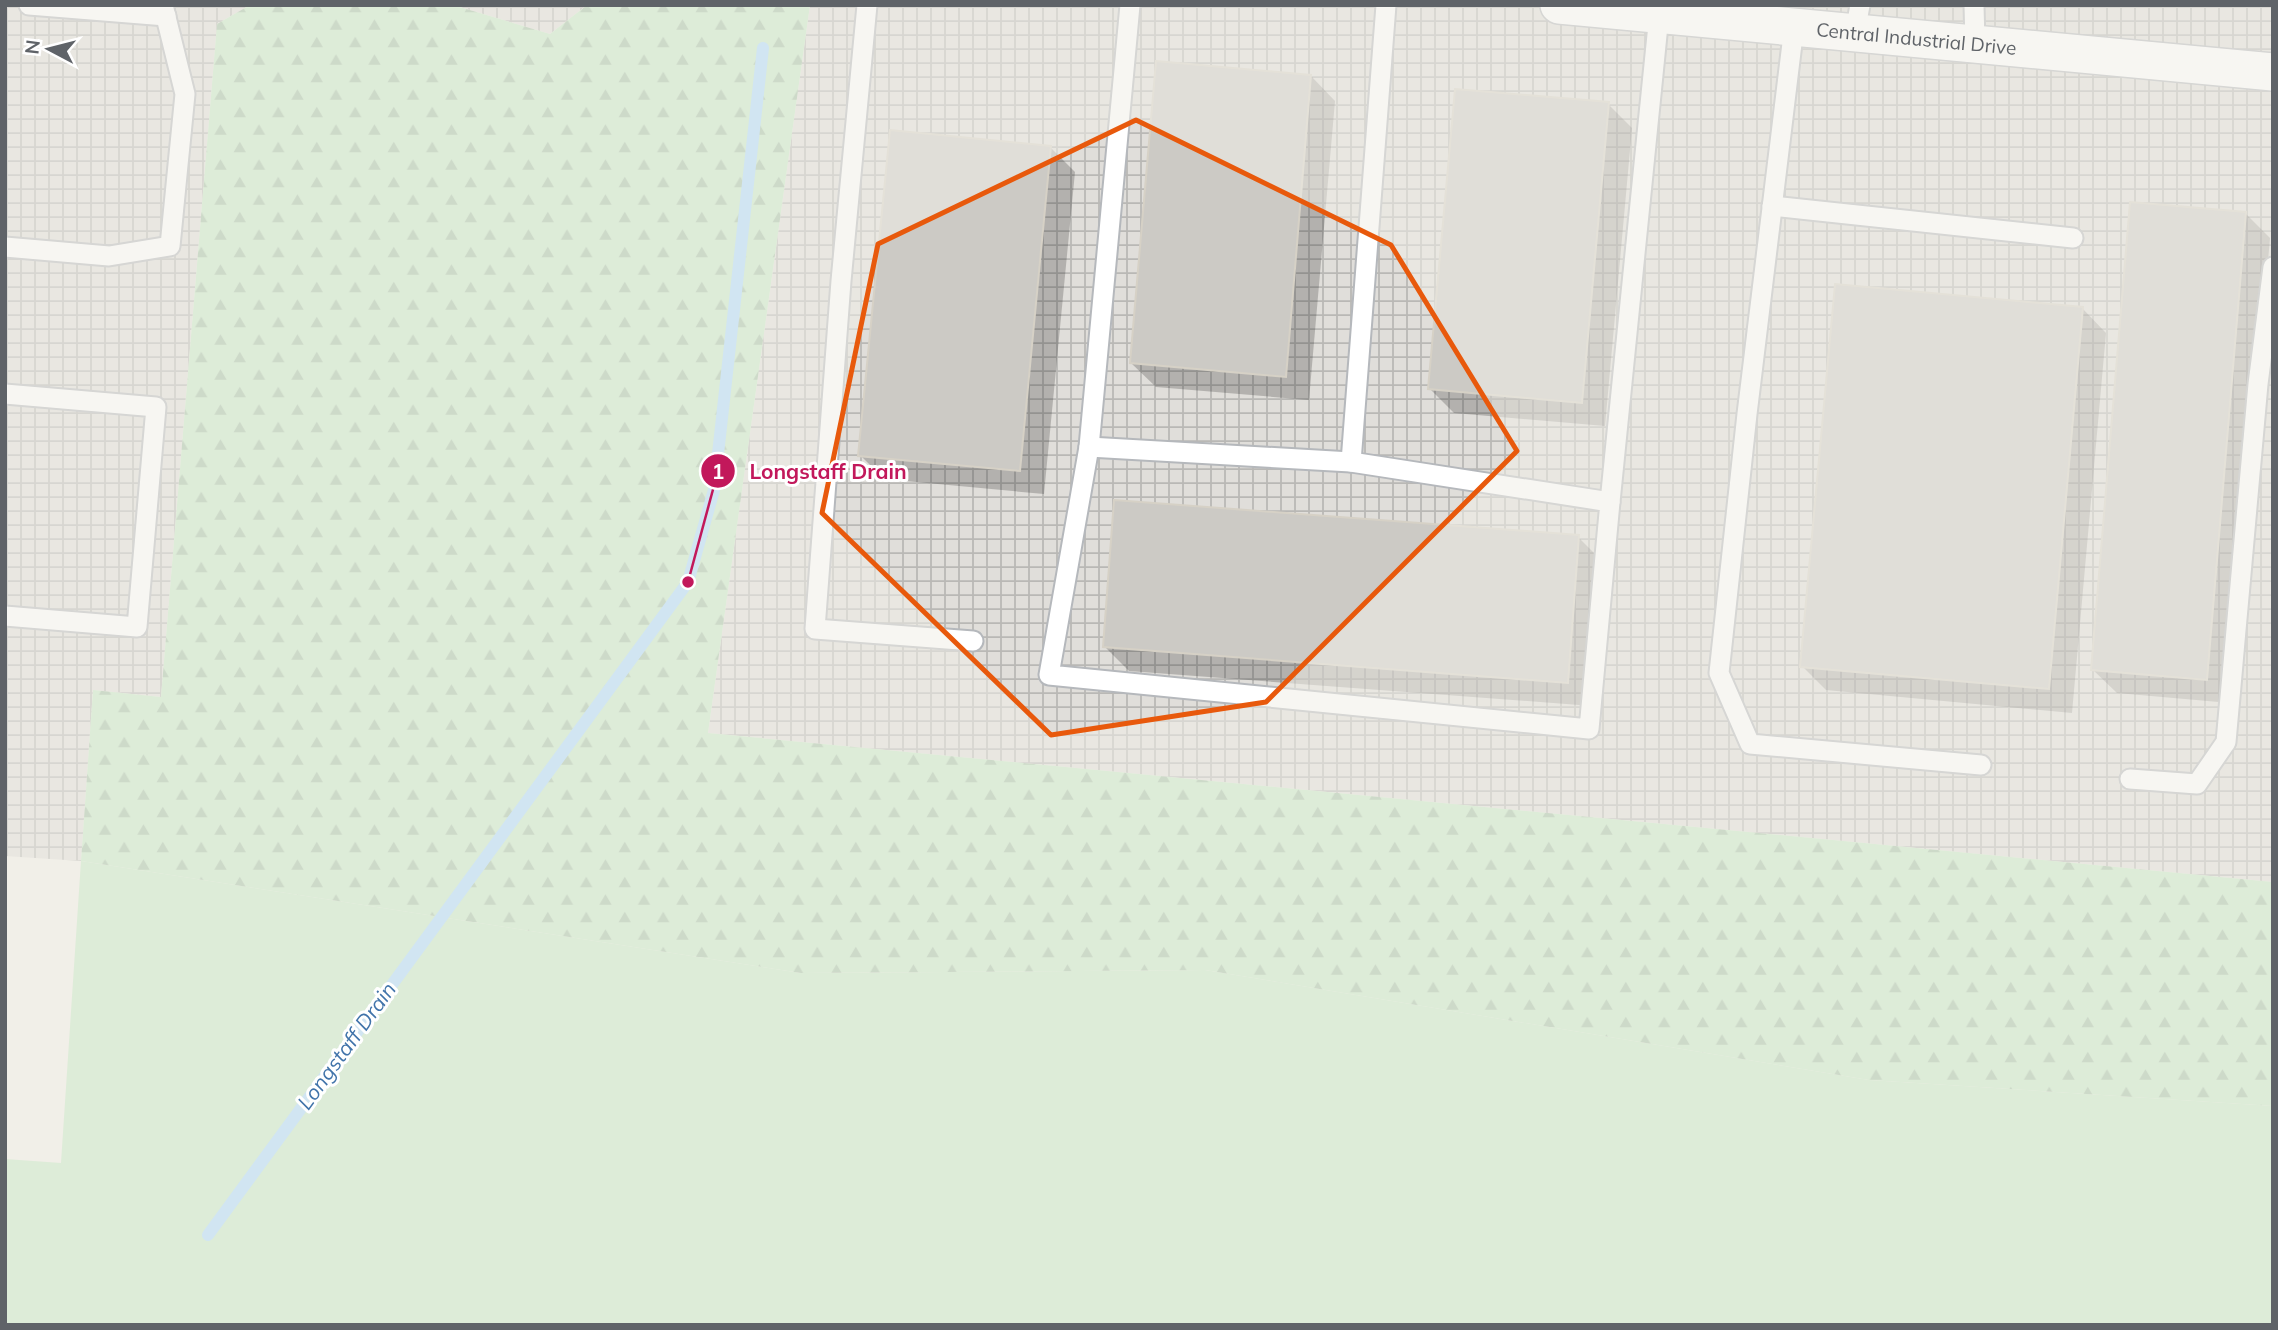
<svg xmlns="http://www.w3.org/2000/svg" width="2278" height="1330" font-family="Mulish,sans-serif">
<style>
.industrial{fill:url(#industrial-grid)}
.green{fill:#c5e8c5}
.forest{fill:url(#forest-firs)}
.shadow{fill:#0003}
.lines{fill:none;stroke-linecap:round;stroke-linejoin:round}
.stream{stroke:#aadaff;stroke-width:12}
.building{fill:#cccac5;stroke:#d6d1c6;stroke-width:2}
.lane-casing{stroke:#b5b8bc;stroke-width:23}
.street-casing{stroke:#b5b8bc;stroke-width:40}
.lane{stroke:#fff;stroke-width:19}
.street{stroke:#fff;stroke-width:37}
.marked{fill:none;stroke:#e8590c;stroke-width:5;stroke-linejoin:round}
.labels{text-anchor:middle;stroke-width:6;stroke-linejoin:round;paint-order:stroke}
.street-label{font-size:19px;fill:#5f6368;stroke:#fff}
.water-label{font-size:21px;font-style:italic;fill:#4174aa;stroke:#fff}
.leader{fill:none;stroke:#c2185b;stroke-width:2.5}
.callout-dot{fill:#c2185b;stroke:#fff;stroke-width:2.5}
.mark-label{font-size:21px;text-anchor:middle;font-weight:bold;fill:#fff}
.callout-label{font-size:21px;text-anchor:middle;font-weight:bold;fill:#c2185b;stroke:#fff;stroke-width:6;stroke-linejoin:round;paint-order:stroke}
</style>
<defs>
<pattern id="industrial-grid" width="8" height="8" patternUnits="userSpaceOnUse" patternTransform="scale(1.75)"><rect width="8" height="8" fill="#e0deda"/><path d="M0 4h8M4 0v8" fill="none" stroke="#b9b8b5"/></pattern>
<pattern id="forest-firs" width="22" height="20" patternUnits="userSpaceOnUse" patternTransform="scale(1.75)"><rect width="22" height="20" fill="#c5e8c5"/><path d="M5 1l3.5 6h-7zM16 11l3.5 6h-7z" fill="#a3c0a4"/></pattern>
</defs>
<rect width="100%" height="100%" fill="#f1efe8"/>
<g class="industrial">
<path d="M5,5h245l-33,19 -56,673 -68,-7 -12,171 -76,-5z"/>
<path d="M453,5h134l-37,29z"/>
<path d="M810,5h1463v877l-1565,-149z"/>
</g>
<path class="green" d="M81,861l720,112 404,-3 664,110 404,26v219h-2268v-166l56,4z"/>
<path class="forest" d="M250,5h203l97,29 37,-29h223l-102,728 1565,149v224l-404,-26 -664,-110 -404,3 -720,-112 12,-171 68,7 56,-673z"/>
<g class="shadow">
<path d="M1311,76l24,25 -26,299 -153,-13 -25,-24z"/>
<path d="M1608,104l24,24 -27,298 -151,-13 -24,-24z"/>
<path d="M1051,148l24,24 -31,322 -160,-15 -24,-24z"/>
<path d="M2246,214l24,24 -40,465 -113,-10 -25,-24z"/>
<path d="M2082,308l24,25 -34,380 -246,-23 -24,-24z"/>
<path d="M1578,537l24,24 -10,145 -463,-35 -24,-24z"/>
</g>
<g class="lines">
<path class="stream" d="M208,1235l480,-653 26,-92 49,-442"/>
</g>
<g class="building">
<path d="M1156,61l155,14 -25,302 -156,-14z"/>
<path d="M1455,89l154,13 -27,301 -154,-14z"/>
<path d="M890,130l161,16 -31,325 -162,-15z"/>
<path d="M2130,202l116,10 -39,468 -116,-10z"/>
<path d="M1835,284l248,23 -34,382 -249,-22z"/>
<path d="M1114,500l465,35 -11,148 -465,-36z"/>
</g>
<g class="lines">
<g class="lane-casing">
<g id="lane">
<path d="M29,5l137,11"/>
<path d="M867,5l-26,276 -26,348 158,12"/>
<path d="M1974,5l1,39"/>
<path d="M1794,27l-47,387 -28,259 31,71 231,21"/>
<path d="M1855,33l5,-28"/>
<path d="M1772,206l301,32"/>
<path d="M5,247l104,9 61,-10 15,-152 -22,-89"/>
<path d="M5,394l151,13 -19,220 -132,-11"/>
<path d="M1089,447l262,15 259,40 -21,227 -540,-54z"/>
<path d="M1089,447l41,-442"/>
<path d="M1351,462l35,-457"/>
<path d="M1610,502l49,-487"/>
<path d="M2130,779l67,5 29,-42 32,-358 15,-117"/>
</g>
</g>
<g class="street-casing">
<g id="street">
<path id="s1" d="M1559,5l714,67"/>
</g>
</g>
<use href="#lane" class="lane"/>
<use href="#street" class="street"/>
</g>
<path d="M0 0H2278V1330H0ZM1136,120l255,125 126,206 -251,251 -215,33 -229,-222 56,-269z" fill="#f1efe8" fill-opacity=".55" fill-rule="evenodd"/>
<path class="marked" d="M1136,120l255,125 126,206 -251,251 -215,33 -229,-222 56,-269z"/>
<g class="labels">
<g class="street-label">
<text dy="7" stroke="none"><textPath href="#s1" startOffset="359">Central Industrial Drive</textPath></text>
</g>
<g class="water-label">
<text transform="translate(347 1046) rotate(-54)" y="7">Longstaff Drain</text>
</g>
</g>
<path class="leader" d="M688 582L718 471"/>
<g class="callout-dot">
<circle cx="688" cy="582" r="7"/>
<circle cx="718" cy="471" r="18"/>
</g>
<g class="mark-label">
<text x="718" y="479">1</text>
</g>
<g class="callout-label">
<text x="828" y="479">Longstaff Drain</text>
</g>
<rect width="2278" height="1330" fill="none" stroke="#5f6368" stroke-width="14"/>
<g transform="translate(49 49) rotate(277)" stroke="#ffffff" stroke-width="5" paint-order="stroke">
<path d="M0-5L12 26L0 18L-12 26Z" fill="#5f6368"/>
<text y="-10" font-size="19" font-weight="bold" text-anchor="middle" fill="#5f6368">N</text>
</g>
</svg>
